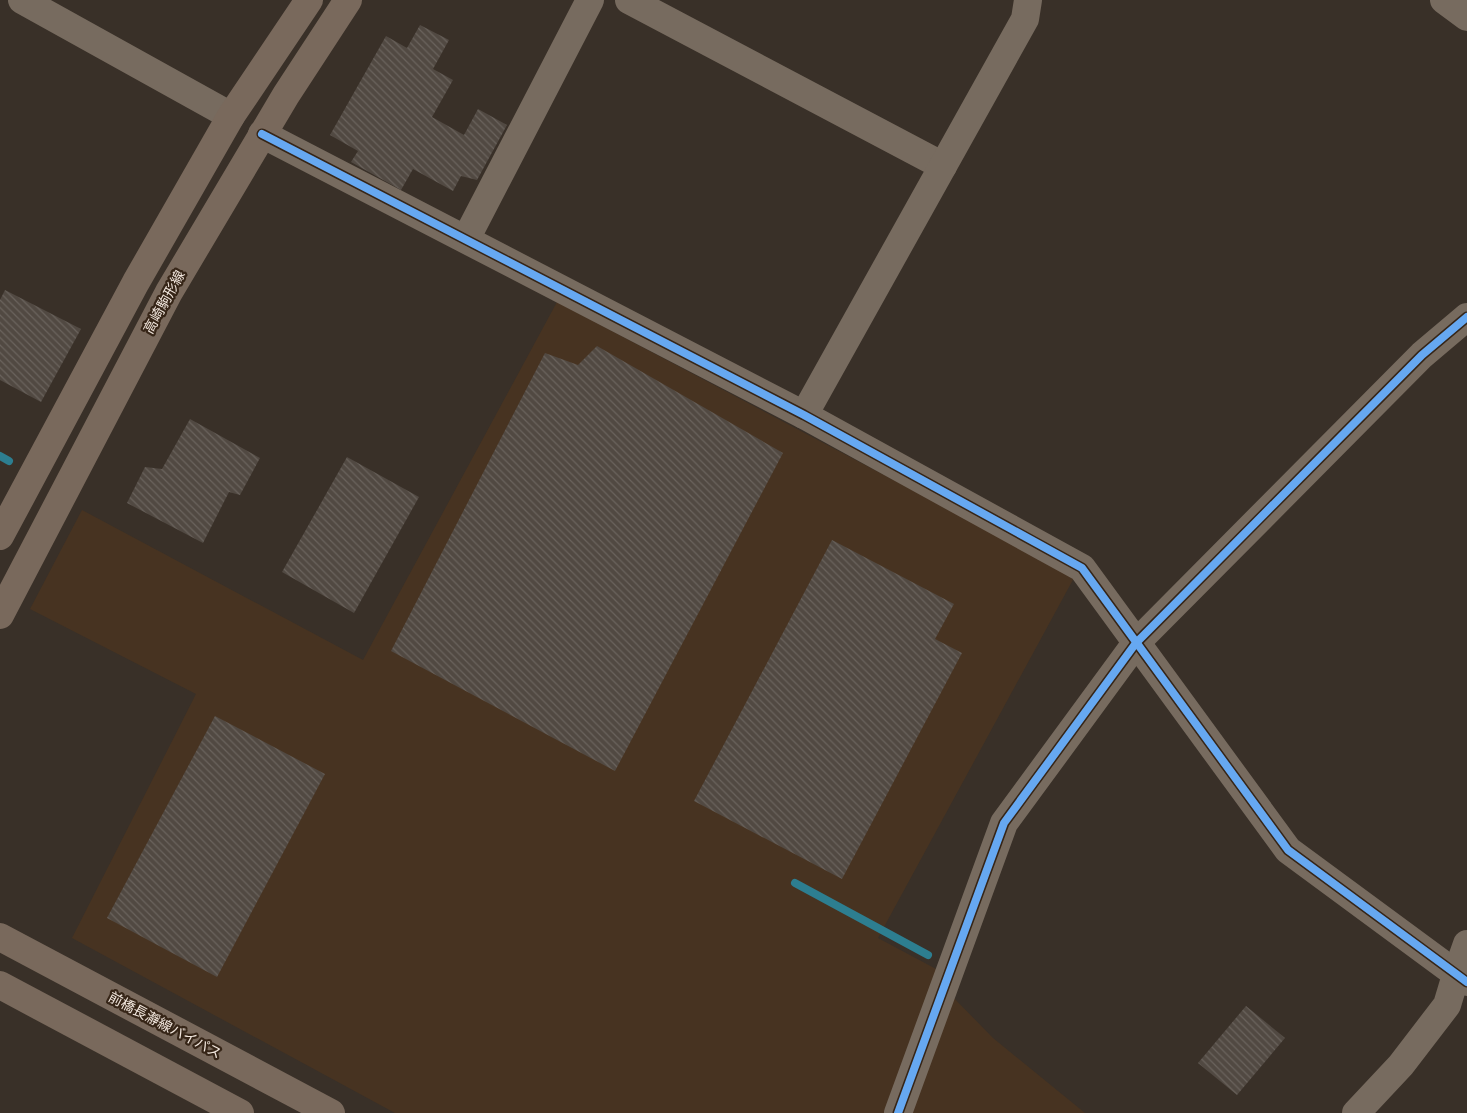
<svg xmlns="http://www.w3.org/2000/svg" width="1467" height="1113" font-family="'Archivo Narrow','Noto Sans JP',sans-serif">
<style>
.built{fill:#473321}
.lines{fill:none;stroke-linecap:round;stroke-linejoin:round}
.stream{stroke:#2d7e90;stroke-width:8}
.building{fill:url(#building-back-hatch)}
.minor{stroke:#776b5f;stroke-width:28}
.major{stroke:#79695c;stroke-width:28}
.cycleway-casing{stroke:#362517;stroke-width:11}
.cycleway{stroke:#66a8f1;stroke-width:8}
.labels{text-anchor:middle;stroke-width:4.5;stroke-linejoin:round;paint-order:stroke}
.street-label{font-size:14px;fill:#f2e7de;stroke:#362517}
</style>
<defs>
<pattern id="building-back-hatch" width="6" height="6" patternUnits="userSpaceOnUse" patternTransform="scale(1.25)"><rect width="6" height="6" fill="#514942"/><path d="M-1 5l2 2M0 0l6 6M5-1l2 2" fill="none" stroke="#6a635d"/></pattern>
</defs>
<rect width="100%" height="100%" fill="#393028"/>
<g class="built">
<path d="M557,302l518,274 -197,362 60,32 -54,143h-489l-323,-175 124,-244 -166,-85 52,-99 281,150z"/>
<path d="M949,993l44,45 92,75h-178z"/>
</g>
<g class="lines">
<g class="stream">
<path d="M0,456l9,5"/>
<path d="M795,883l133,72"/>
</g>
</g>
<g class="building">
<path d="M420,25l29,15 -16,29 20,11 -21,37 32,18 14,-26 29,16 -30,55 -16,-4 -8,15 -40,-22 -12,21 -50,-28 7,-11 -28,-16 56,-99 21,12z"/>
<path d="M5,290l76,39 -40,73 -41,-22v-80z"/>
<path d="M597,346l186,107 -168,318 -224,-120 154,-298 33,12z"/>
<path d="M190,419l70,39 -20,37 -11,-3 -26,51 -76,-40 18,-36 17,2z"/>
<path d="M347,457l72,40 -65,116 -72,-41z"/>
<path d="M832,540l122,64 -19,35 27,14 -120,226 -148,-78z"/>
<path d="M215,716l110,58 -108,203 -110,-59z"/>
<path d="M1246,1006l39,32 -48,57 -39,-32z"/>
</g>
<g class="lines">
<g class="minor">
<path d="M22,0l209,116"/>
<path d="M629,0l314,166"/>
<path d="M1444,0l23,17"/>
<path d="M262,134l542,281 278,153 206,282 179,132"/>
<path d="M466,239l124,-239"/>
<path d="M804,415l221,-396 3,-19"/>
<path d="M898,1113l106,-290 132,-180 286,-288 45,-38"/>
<path d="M1356,1113l45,-48 46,-60 9,-30 11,-31"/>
</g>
<g class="major">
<path d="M0,536l136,-254 95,-166 78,-116"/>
<path d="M0,615l169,-323 117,-197 62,-95"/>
<path d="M0,937l331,176"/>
<path d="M0,985l240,128"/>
</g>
<g class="cycleway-casing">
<g id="cycleway">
<path d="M262,134l542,281 278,153 206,282 179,132"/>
<path d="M898,1113l106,-290 132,-180 286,-288 45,-38"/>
</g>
</g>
<use href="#cycleway" class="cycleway"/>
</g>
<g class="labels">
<g class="street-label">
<text transform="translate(164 302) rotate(-61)" y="5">高崎駒形線</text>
<text transform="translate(165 1025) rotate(28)" y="5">前橋長瀞線バイパス</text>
</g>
</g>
</svg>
